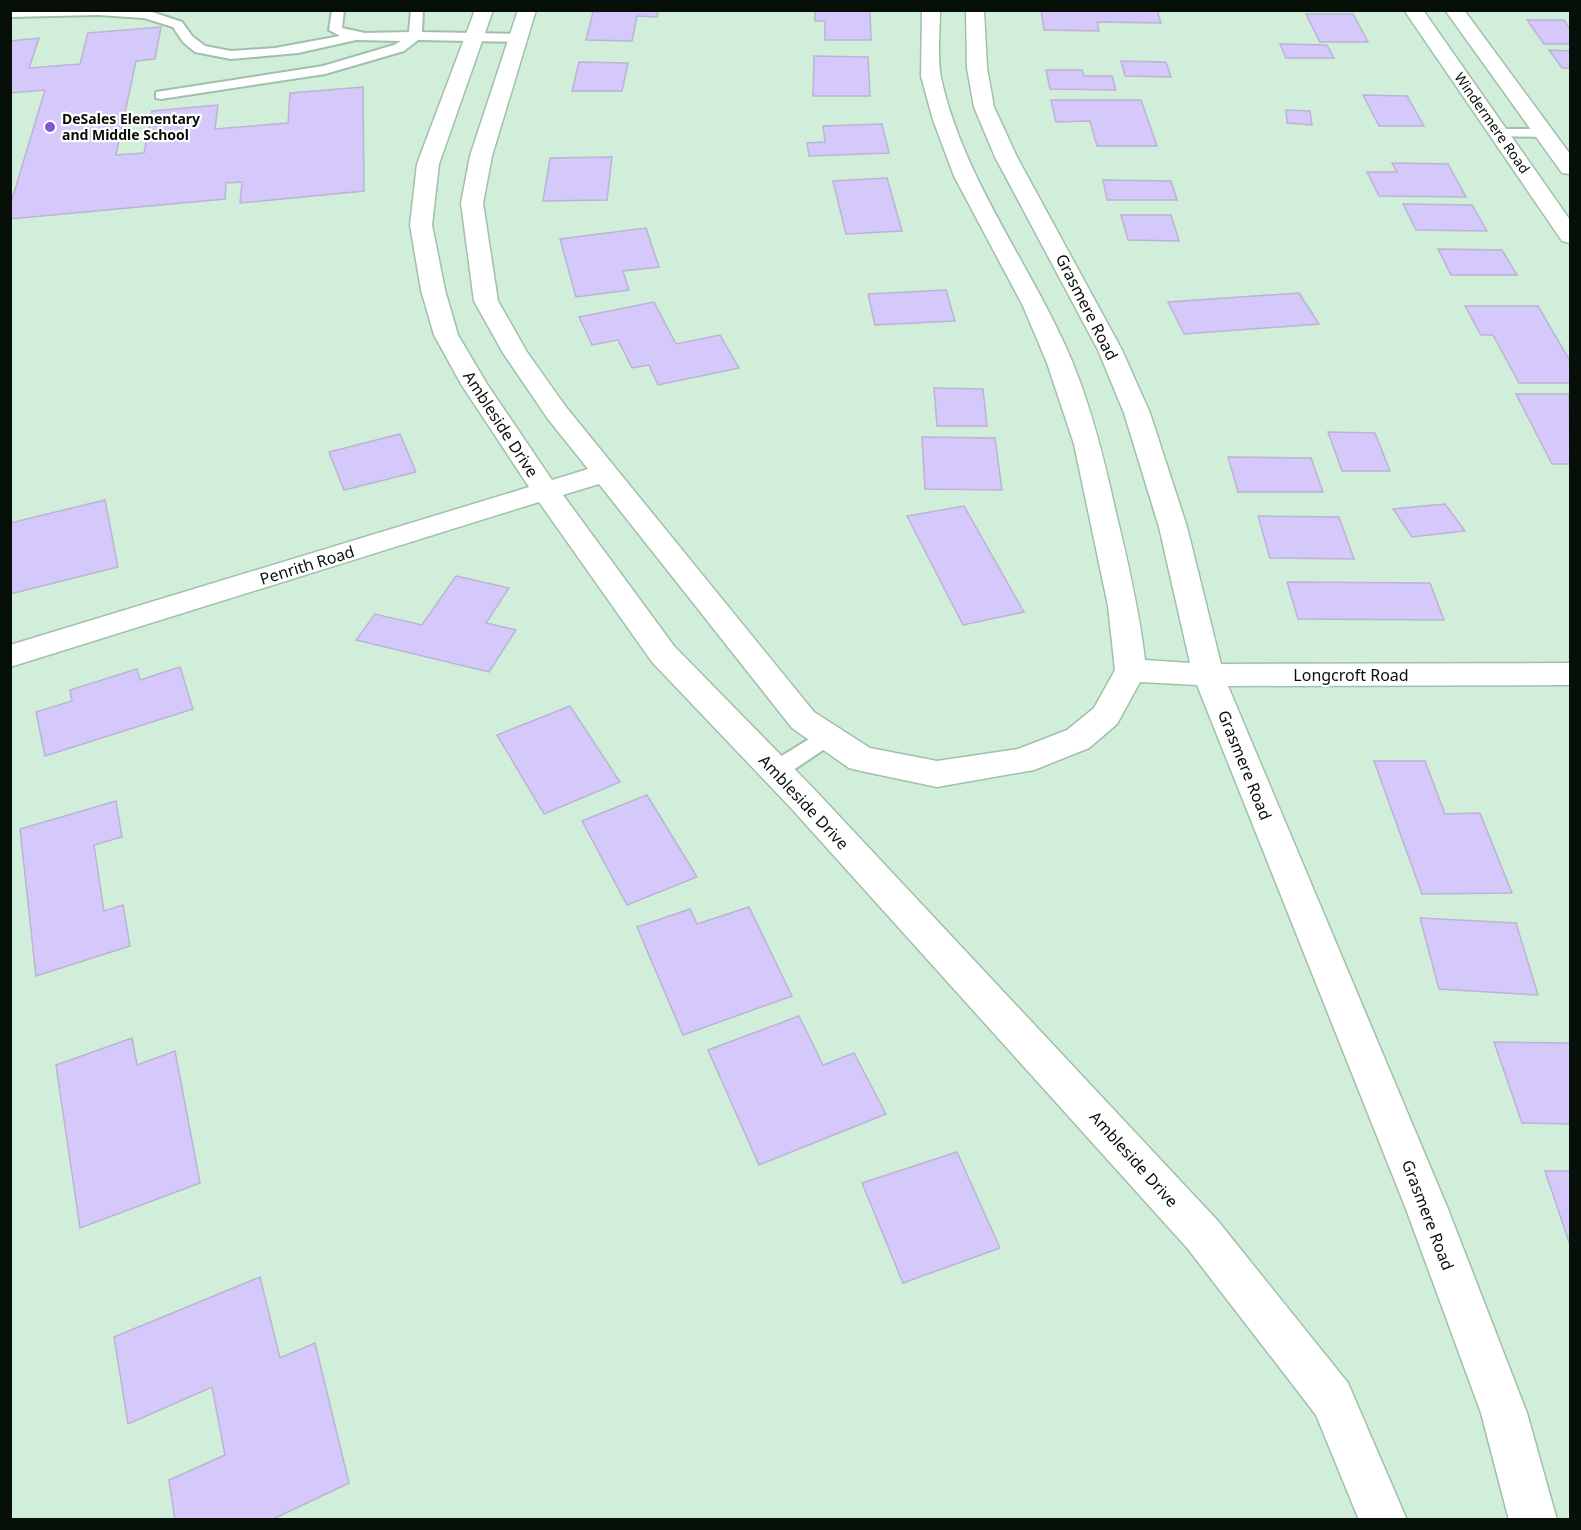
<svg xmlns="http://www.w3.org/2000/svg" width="1581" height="1530" font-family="'Noto Sans',sans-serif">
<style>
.building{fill:#d4c9fa;stroke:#bbb4d2;stroke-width:1.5}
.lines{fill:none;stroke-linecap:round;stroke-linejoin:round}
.service-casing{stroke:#a1bfaa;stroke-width:4}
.minor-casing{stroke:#a1bfaa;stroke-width:3}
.service{fill:#fff;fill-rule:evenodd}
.minor{fill:#fff;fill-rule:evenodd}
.poi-dot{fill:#8158d2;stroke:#fff;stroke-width:2}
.labels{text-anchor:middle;stroke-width:4.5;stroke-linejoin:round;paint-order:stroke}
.far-poi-label{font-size:14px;font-weight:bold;fill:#061009;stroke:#fff;text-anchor:start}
.far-street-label{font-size:14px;fill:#061009;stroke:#fff}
.street-label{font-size:16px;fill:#061009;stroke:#fff}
</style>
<rect width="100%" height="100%" fill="#d0eed9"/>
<g class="building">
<path d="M623,10h35l-1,7 -20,-1 -5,25 -46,-1 7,-28z"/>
<path d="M815,10h55l1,30h-46v-19h-10z"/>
<path d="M1041,10h116l4,13 -64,-1 2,9 -55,-1z"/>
<path d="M1306,14h47l15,28h-48z"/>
<path d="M1527,20h37l6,9v15h-26z"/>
<path d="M161,27l-6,32 -19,2 -20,94 28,-2 8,-42 66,-6 -3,24 73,-6 2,-30 73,-6 1,104 -124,12 2,-21 -16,1 -1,16 -215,20v-13l35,-116 -35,3v-52l29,-3 -10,30 51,-4 8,-31z"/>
<path d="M1280,44l47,1 7,13h-48z"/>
<path d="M1549,50l21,1v17h-8z"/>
<path d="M814,56l54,1 2,39h-57z"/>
<path d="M1121,61l45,1 5,15 -46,-1z"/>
<path d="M579,62l49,1 -6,28h-50z"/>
<path d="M1046,70h36l2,6h28l4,14 -66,-1z"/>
<path d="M1363,95l44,1 17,30h-45z"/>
<path d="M1051,100h90l16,46h-60l-7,-25 -34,1z"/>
<path d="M1286,110l24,1 2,14 -25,-2z"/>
<path d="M882,124l7,29 -80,3 -2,-13 18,-1 -2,-16z"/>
<path d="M612,157l-5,43 -64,1 7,-43z"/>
<path d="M1392,163l56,1 18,33 -87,-1 -12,-24h30z"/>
<path d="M887,178l15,53 -56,3 -13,-53z"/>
<path d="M1103,180l68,1 6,19h-70z"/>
<path d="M1403,204l69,1 15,26 -71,-1z"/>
<path d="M1121,215h50l8,26 -51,-1z"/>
<path d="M646,228l13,39 -36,4 6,19 -53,7 -16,-58z"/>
<path d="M1438,249l64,1 15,25h-66z"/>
<path d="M946,290l9,31 -80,4 -7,-31z"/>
<path d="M1299,293l20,31 -135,10 -16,-32z"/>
<path d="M654,302l22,42 44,-9 19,33 -81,17 -9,-20 -17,3 -14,-28 -26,5 -13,-28z"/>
<path d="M1465,306h73l32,55v22h-51l-26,-48h-12z"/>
<path d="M934,388l49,1 4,37h-50z"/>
<path d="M1516,394h53l1,70h-18z"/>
<path d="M1328,432l47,1 15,38h-48z"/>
<path d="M400,434l16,38 -72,18 -15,-38z"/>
<path d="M922,437l73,1 7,52 -77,-1z"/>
<path d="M1228,457l83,1 12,34h-85z"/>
<path d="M105,500l13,67 -108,27v-71z"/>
<path d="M1445,504l20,27 -53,6 -19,-28z"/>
<path d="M964,506l60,106 -61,13 -56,-109z"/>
<path d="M1258,516l81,1 15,42 -84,-1z"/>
<path d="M456,576l53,12 -23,35 30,7 -27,42 -133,-32 19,-26 47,11z"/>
<path d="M1287,582l143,1 14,37 -146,-1z"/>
<path d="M180,667l13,42 -148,47 -9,-44 36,-11 -2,-11 67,-21 3,11z"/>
<path d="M570,706l50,76 -76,32 -47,-79z"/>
<path d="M1374,761h51l20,53 35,-1 32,80 -90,1z"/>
<path d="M647,795l50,82 -70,28 -45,-84z"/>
<path d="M116,801l6,36 -28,8 10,66 19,-6 7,41 -94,30 -16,-147z"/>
<path d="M749,907l43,89 -109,39 -46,-108 53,-18 7,15z"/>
<path d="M1420,918l96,5 22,72 -99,-6z"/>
<path d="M799,1016l24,49 31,-12 32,61 -127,51 -51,-115z"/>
<path d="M132,1038l5,27 38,-14 25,132 -120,45 -24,-163z"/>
<path d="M1494,1042l76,1v81l-48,-1z"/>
<path d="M957,1152l43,96 -97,35 -41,-100z"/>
<path d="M1545,1171h25v74z"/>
<path d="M260,1277l20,81 35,-15 34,140 -78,37h-96l-6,-40 56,-25 -13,-68 -84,37 -14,-87z"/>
</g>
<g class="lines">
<g class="service-casing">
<g id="service">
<path d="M10,10h136l36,12 10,14 13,10 26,5 44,-3 65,-12 -11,-6 3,-20h12l-2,18 23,5 44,-1 2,-22h12l-1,22 97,2 6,4 -6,4 -101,-2 -14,11 -79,23 -164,25 -5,-1v-6l167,-26 71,-21 7,-4 -45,-1 -58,13 -67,6 -36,-7 -12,-10 -10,-15 -29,-9 -46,-3 -88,2z"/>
<path d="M1499,129h46l7,4 -7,4 -51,-1 -2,-3z"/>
<path d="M827,728l8,2 3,6 -3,6 -52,35 -8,3 -8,-3 -3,-6 3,-6z"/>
</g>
</g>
<g class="minor-casing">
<g id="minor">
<path d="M475,10h18l-54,154 -7,61 13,65 13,45 29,49 65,96 36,-11 -40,-50 -45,-66 -29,-52 -13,-98 9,-47 48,-146h18l-44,146 -9,47 15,98 29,51 39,55 248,305 56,36 67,13 81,-12 49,-19 27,-22 21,-38 -7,-64 -34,-162 -27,-81 -24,-57 -69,-130 -21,-56 -12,-44 1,-66h18c0,22 -3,47 1,68 23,103 91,188 131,283 20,49 33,101 44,152 12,49 23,97 29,147l45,3 -31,-136 -35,-114 -26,-63 -103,-193 -21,-50 -7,-39 -1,-58h18l3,58 7,39 23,50 105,193 28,63 37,114 34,137 349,-1v22l-342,1 220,523 79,204 30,107h-48l-28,-107 -75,-204 -209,-524 -57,-3 -23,42 -28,24 -55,22 -97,17 -76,-16 -12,-3 -57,-40 -193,-244 -36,11 111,151 140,143 404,432 130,162 59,137h-48l-43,-105 -128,-166 -398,-442 -138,-145 -113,-160 -529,165v-22l519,-158 -68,-103 -27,-49 -13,-45 -11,-65 7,-61z"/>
<path d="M1404,10h19l147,210v23l-8,-2z"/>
<path d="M1445,10h19l106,144v20l-8,-1z"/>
</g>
</g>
<use href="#service" class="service"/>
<use href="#minor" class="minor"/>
</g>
<circle class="poi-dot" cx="50" cy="127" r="6"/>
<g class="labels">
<g class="far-poi-label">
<text x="62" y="124">DeSales Elementary<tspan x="62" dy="16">and Middle School</tspan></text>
</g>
<g class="far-street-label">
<text transform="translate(1492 123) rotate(55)" y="5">Windermere Road</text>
</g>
<g class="street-label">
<text transform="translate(1087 307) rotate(63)" y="6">Grasmere Road</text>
<text transform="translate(501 424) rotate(57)" y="6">Ambleside Drive</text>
<text transform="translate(307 565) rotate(-17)" y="6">Penrith Road</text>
<text x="1351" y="681">Longcroft Road</text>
<text transform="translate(1245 765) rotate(68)" y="6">Grasmere Road</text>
<text transform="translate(804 802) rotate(47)" y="6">Ambleside Drive</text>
<text transform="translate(1134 1159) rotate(48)" y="6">Ambleside Drive</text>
<text transform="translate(1428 1215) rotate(69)" y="6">Grasmere Road</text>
</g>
</g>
<rect width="1581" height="1530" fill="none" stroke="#061009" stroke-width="24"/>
</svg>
